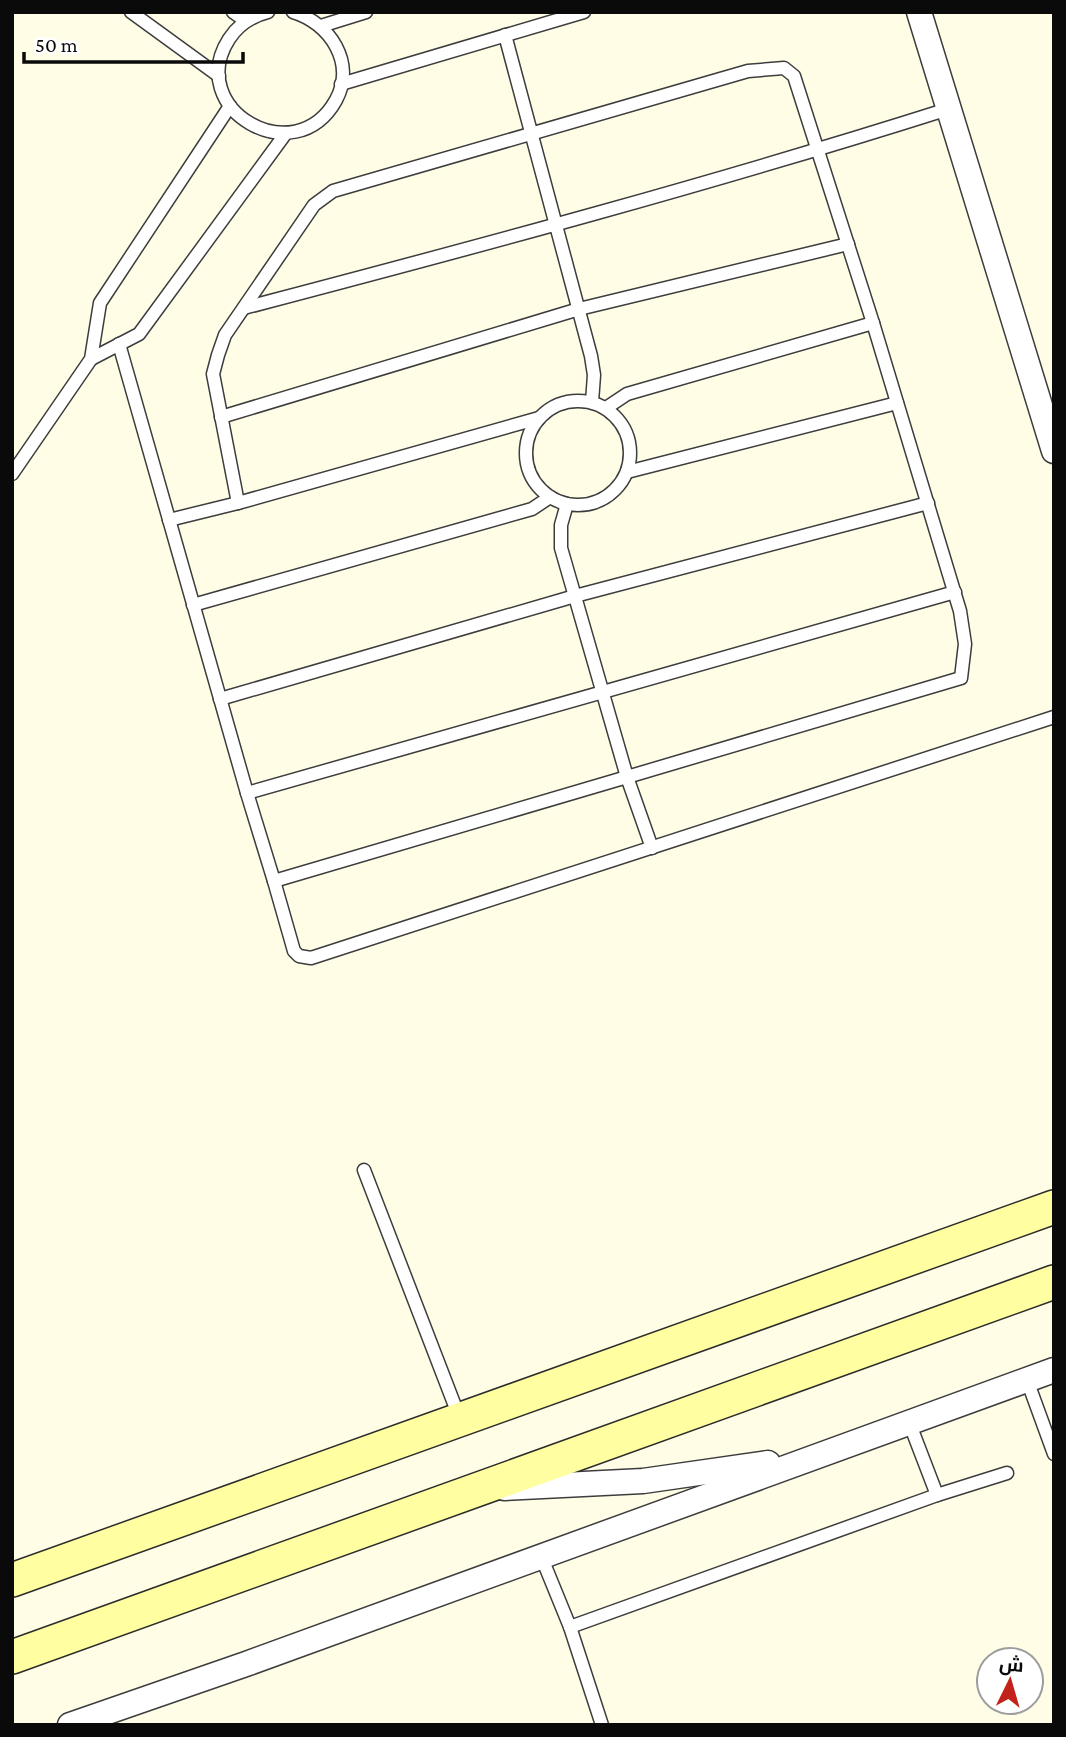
<svg xmlns="http://www.w3.org/2000/svg" width="1066" height="1737" font-family="'Crimson Pro',Cairo,serif">
<style>
.lines{fill:none;stroke-linecap:round;stroke-linejoin:round}
.service-casing{stroke:#3d3d3d;stroke-width:15}
.minor-casing{stroke:#3d3d3d;stroke-width:27}
.secondary-casing{stroke:#2c2c2c;stroke-width:36}
.service{stroke:#fff;stroke-width:12}
.minor{stroke:#fff;stroke-width:24}
.secondary{stroke:#fffea1;stroke-width:33}
</style>
<rect width="100%" height="100%" fill="#fffde6"/>
<g class="lines">
<g class="service-casing">
<g id="service">
<path d="M131,12l88,64"/>
<path d="M233,12l13,9"/>
<path d="M268,12c-16,4 -30,13 -39,27 -45,70 66,135 107,61 20,-37 -6,-77 -43,-88"/>
<path d="M321,26l45,-14"/>
<path d="M505,35l86,321 3,19 -2,27"/>
<path d="M341,84l243,-72"/>
<path d="M244,308c236,-62 471,-125 704,-199"/>
<path d="M119,344l128,449 27,88 353,-104 25,71"/>
<path d="M91,359l48,-25 147,-201"/>
<circle cx="578" cy="453" r="52"/>
<path d="M606,408l21,-14 246,-71"/>
<path d="M221,417l358,-108 269,-65"/>
<path d="M539,418l-301,85 -25,-129 5,-19 7,-20 89,-130 19,-14 415,-120 36,-3 10,8 79,247 87,288 5,33 -4,34 -334,99 -66,-229v-23l6,-21"/>
<path d="M627,472l270,-69"/>
<path d="M12,474l79,-115 9,-56 130,-197"/>
<path d="M169,520l69,-17"/>
<path d="M193,605l339,-96 18,-12"/>
<path d="M220,699l355,-103 353,-93"/>
<path d="M247,793l708,-201"/>
<path d="M274,881l20,70 5,5 12,2 743,-241"/>
<path d="M364,1170l96,249"/>
<path d="M1027,1380l27,74"/>
<path d="M937,1495l70,-22"/>
<path d="M541,1556l29,71 367,-132 -28,-73"/>
<path d="M570,1627l32,98"/>
</g>
</g>
<g class="minor-casing">
<g id="minor">
<path d="M919,12l135,439"/>
<path d="M504,1488l139,-7 125,-18"/>
<path d="M70,1725l176,-61 808,-294"/>
</g>
</g>
<g class="secondary-casing">
<g id="secondary">
<path d="M12,1580l1042,-373"/>
<path d="M12,1657l1042,-375"/>
</g>
</g>
<use href="#service" class="service"/>
<use href="#minor" class="minor"/>
<use href="#secondary" class="secondary"/>
</g>
<rect width="1066" height="1737" fill="none" stroke="#0a0a0a" stroke-width="28"/>
<g transform="translate(1010 1681) rotate(5)"><circle r="33" fill="#ffffff" stroke="#9d9d9d" stroke-width="2"/>
<path d="M0-5L12 26L0 18L-12 26Z" fill="#c1231a"/>
<text y="-10" font-size="19" font-weight="bold" text-anchor="middle" fill="#0a0a0a">ش</text>
</g>
<path d="M24 52v10h219v-10" fill="none" stroke="#0a0a0a" stroke-width="3.5"/>
<text x="35" y="52" font-size="21" fill="#0a0a0a" stroke="#ffffff" stroke-width="5" paint-order="stroke">50 m</text>
</svg>
